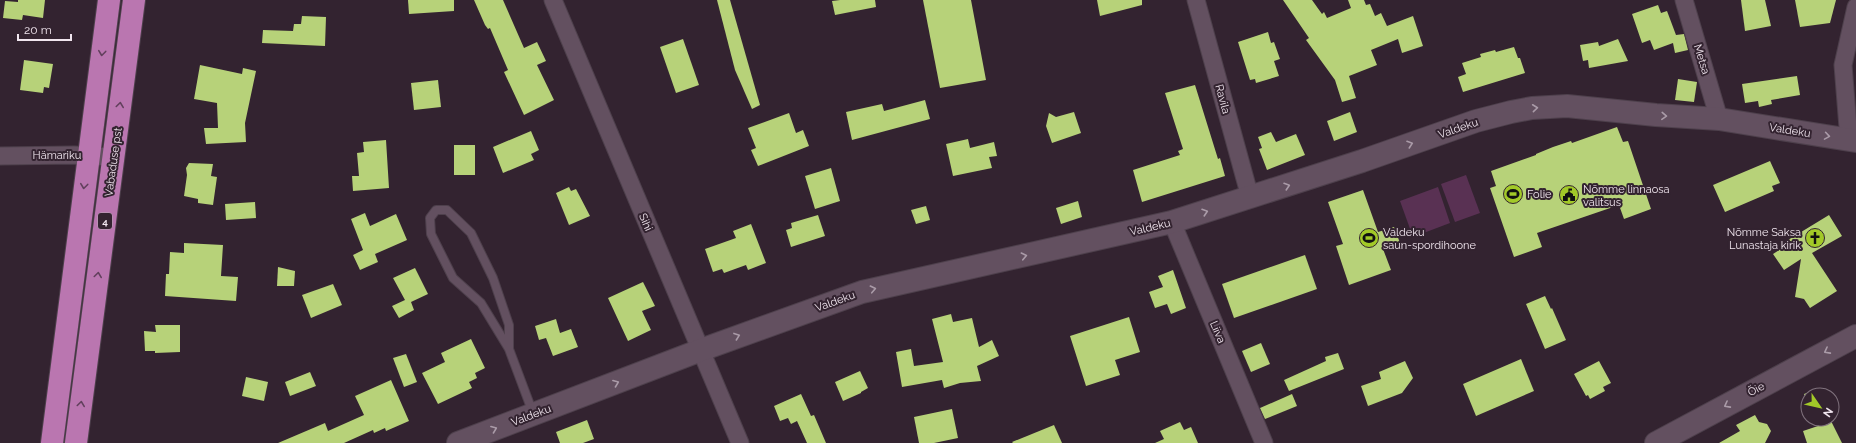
<svg xmlns="http://www.w3.org/2000/svg" width="1856" height="443" font-family="Raleway,sans-serif">
<style>
.green{fill:#593153}
.building{fill:#b7d279}
.lines{fill:none;stroke-linecap:round;stroke-linejoin:round}
.lane-casing{stroke:#4e404c;stroke-width:10}
.street-casing{stroke:#4e404c;stroke-width:19}
.secondary-casing{stroke:#4e404c;stroke-width:24}
.highway-casing{stroke:#4e404c;stroke-width:24}
.lane{stroke:#635060;stroke-width:8}
.street{stroke:#635060;stroke-width:17}
.secondary{stroke:#635060;stroke-width:22}
.highway{stroke:#ba76b0;stroke-width:22}
.oneway{stroke:#62405d}
.oneway2{stroke:#aa9ba8}
.labels{text-anchor:middle;stroke-width:4;stroke-linejoin:round;paint-order:stroke}
.shield{fill:#332330;stroke:#b8acb6;stroke-width:1}
.shield-label{font-size:10px;font-weight:bold;fill:#f1e6ef}
.street-label{font-size:11px;fill:#f1e6ef;stroke:#332330}
.poi-label{font-size:11px;fill:#f1e6ef;stroke:#332330;text-anchor:start}
</style>
<rect width="100%" height="100%" fill="#332330"/>
<g class="green">
<path d="M1466,175l14,38 -25,9 -14,-38z"/>
<path d="M1438,187l12,36 -37,14 -13,-36z"/>
</g>
<g class="building">
<path d="M18,0h27l-2,18 -20,-3 -1,5 -19,-2 2,-17 13,1z"/>
<path d="M408,0h46v11l-45,3z"/>
<path d="M474,0h29l21,48 13,-6 9,19 -9,4 17,35 -30,15 -20,-43 4,-2 -18,-42 -2,1 -3,-4z"/>
<path d="M717,0h13l30,105 -8,4 -17,-39z"/>
<path d="M840,0h35l1,7 -41,8 -3,-14z"/>
<path d="M923,0h48l15,80 -46,8z"/>
<path d="M1097,0h45v5l-42,11z"/>
<path d="M1283,0h29l10,14 2,-2 3,6 24,-10 -3,-8h16l2,5 4,-1 5,12 6,-3 6,13 26,-10 10,30 -21,7 -4,-14 -27,11 6,15 -28,11 7,22 -14,4 -7,-22 -29,-40 3,-2z"/>
<path d="M1741,0h24l6,26 -26,5z"/>
<path d="M1795,0h41l-6,23 -30,4z"/>
<path d="M1658,5l3,8 6,-2 9,24 8,-1 4,16 -13,3 -2,-10 -19,7 -4,-10 -8,3 -10,-29z"/>
<path d="M302,16l24,1 -1,29 -63,-3 1,-13 30,1 1,-7h7z"/>
<path d="M1268,32l3,11 3,-1 6,17 -6,2 5,15 -23,7 -1,-4 -5,1 -12,-38z"/>
<path d="M683,39l16,46 -23,8 -16,-46z"/>
<path d="M1618,39l10,22 -39,7 -1,-8 -5,1 -3,-16 18,-3 1,4z"/>
<path d="M1514,47l4,11h2l5,15 -62,19 -5,-15 8,-3 -4,-11 19,-6 -1,-3 15,-4 1,2z"/>
<path d="M24,60l29,4 -4,24 -5,-1 -1,6 -23,-3z"/>
<path d="M200,65l42,9 1,-6 13,3 -11,52 1,19 -40,2 -2,-16h14l-1,-25 -23,-4z"/>
<path d="M1797,76l3,19 -29,5 1,4 -13,3 -1,-6 -13,2 -3,-19z"/>
<path d="M1678,79l19,3 -3,20 -19,-2z"/>
<path d="M438,80l3,27 -27,3 -3,-27z"/>
<path d="M1195,85l23,74 2,-1 5,18 -83,26 -9,-32 47,-15 -2,-4 5,-2 -18,-56z"/>
<path d="M925,100l5,19 -78,21 -6,-28 36,-8 2,7z"/>
<path d="M1074,112l7,21 -29,10 -6,-17 3,-13 7,4z"/>
<path d="M1350,112l7,20 -23,9 -7,-20z"/>
<path d="M789,113l7,20 7,-3 6,16 -51,20 -7,-16 5,-2 -8,-20z"/>
<path d="M1617,127l6,15 5,-1 23,68 -27,10 -5,-14 -82,28 5,14 -28,10 -24,-69 6,-2 -5,-15 45,-16v-1l17,-7 18,-6 1,2z"/>
<path d="M531,131l8,19 -8,4 3,6 -31,13 -10,-26z"/>
<path d="M1271,132l5,10 20,-8 9,21 -38,15 -8,-21 3,-1 -4,-11z"/>
<path d="M968,139l2,9 24,-6 3,14 -8,1 3,11 -39,8 -7,-32z"/>
<path d="M386,140l3,48 -36,3 -1,-15h7l-2,-23 7,-1 -1,-10z"/>
<rect x="454" y="145" width="21" height="30"/>
<path d="M1770,161l10,22 -8,3 2,5 -49,21 -12,-27z"/>
<path d="M189,163l24,1 -2,12 6,1 -4,28 -15,-2v-4l-14,-3 3,-21 -1,-7z"/>
<path d="M831,168l9,33 -25,8 -10,-33z"/>
<path d="M569,187l2,4 5,-2 14,27 -21,9 -13,-32z"/>
<path d="M1363,190l15,42 16,-5 6,16 -17,6 8,21 -42,15 -13,-39 7,-2 -15,-42z"/>
<path d="M1078,201l4,16 -21,7 -5,-16z"/>
<path d="M255,202l1,16 -30,2 -1,-16z"/>
<path d="M926,206l4,14 -14,4 -5,-14z"/>
<path d="M365,213l5,13 26,-12 11,26 -32,14 3,8 -18,8 -7,-15 10,-5 -12,-31z"/>
<path d="M818,215l7,21 -34,11 -5,-17 6,-2 -1,-5z"/>
<path d="M1829,215l13,21 -30,17 25,38 -27,17 -6,-9 -9,-2 6,-38 -17,11 -11,-16 17,-11 -2,-3z"/>
<path d="M751,224l15,39 -18,7 -2,-5 -22,8 -2,-4 -9,3 -8,-23 31,-11 -3,-7z"/>
<path d="M184,243l39,2 -2,31 17,1 -2,24 -71,-5 1,-22h3l1,-22 14,1z"/>
<path d="M1305,255l12,34 -83,29 -12,-34z"/>
<path d="M278,267l17,4 -1,15h-17z"/>
<path d="M415,268l13,26 -17,8 3,8 -15,8 -7,-12 13,-6 -12,-22z"/>
<path d="M1173,270l13,38 -15,6 -4,-10 -12,4 -6,-16 14,-5 -5,-11z"/>
<path d="M643,282l12,24 -13,5 9,19 -23,11 -20,-43z"/>
<path d="M333,284l9,21 -31,13 -9,-23z"/>
<path d="M1545,296l6,13 1,-1 14,32 -21,9 -19,-45z"/>
<path d="M951,314l2,8 19,-4 7,29 13,-7 7,16 -22,10 4,15 -21,2 -16,5 -2,-8 -40,7 -6,-35 15,-3 3,17 29,-4 -11,-43z"/>
<path d="M1129,317l11,35 -25,8 5,15 -34,11 -16,-50z"/>
<path d="M556,319l4,14 11,-4 7,18 -25,9 -7,-18 -7,2 -4,-14z"/>
<path d="M155,325h25v27l-25,1v-2h-10l-1,-20 12,1z"/>
<path d="M471,339l14,29 -10,5 2,5 -8,4 3,6 -34,16 -16,-31 23,-11 -4,-9z"/>
<path d="M1261,343l9,21 -19,8 -9,-21z"/>
<path d="M1338,353l6,16 -55,22 -5,-11 42,-19 -1,-4z"/>
<path d="M406,354l11,28 -13,5 -11,-29z"/>
<path d="M1521,359l13,32 -58,25 -13,-32z"/>
<path d="M1405,361l8,17 -11,15 -34,13 -7,-20 20,-7 -2,-7z"/>
<path d="M1599,361l12,22 -8,4 2,4 -15,8 -2,-4 -2,1 -12,-22z"/>
<path d="M860,371l8,17 -7,4v1l-18,8 -8,-19z"/>
<path d="M310,372l6,14 -26,10 -5,-14z"/>
<path d="M246,377l22,5 -4,19 -22,-5z"/>
<path d="M391,380l18,41 -23,10 -1,-3 -11,5 -1,-3 -29,13h-66l47,-20 3,8 36,-16 -9,-19z"/>
<path d="M1821,388l3,7h-16v9l-4,-10z"/>
<path d="M801,394l10,22 3,-1 12,28h-19l-10,-22 -6,3 -3,-6 -8,3 -6,-15z"/>
<path d="M1292,394l5,12 -32,13 -5,-11z"/>
<path d="M952,409l6,29 -24,5h-15l-5,-26z"/>
<path d="M1755,415l4,7 8,2 4,7 -6,12h-46l21,-12 -4,-6z"/>
<path d="M1815,419h15l12,24h-35l-4,-12 15,-5z"/>
<path d="M587,420l7,19 -11,4h-23l-4,-11z"/>
<path d="M1180,422l4,8 7,-3 7,16h-43l9,-4 -4,-8z"/>
<path d="M1054,425l8,18h-49l-1,-1z"/>
</g>
<g class="lines">
<g class="lane-casing">
<path id="lane" d="M509,349l-28,-46 -28,-25 -22,-44 -1,-16 6,-8h11l24,23 22,45 16,47v24l24,64"/>
</g>
<g class="street-casing">
<g id="street">
<path d="M553,0l187,443"/>
<path d="M1196,0l54,197"/>
<path d="M1684,0l35,119"/>
<path d="M1849,140l-6,-75 13,-58"/>
<path d="M0,156l74,-1 39,2"/>
<path d="M1172,222l92,221"/>
</g>
</g>
<g class="secondary-casing">
<g id="secondary">
<path d="M458,443l243,-93 161,-58 310,-70 190,-61 114,-40 35,-9 21,-4 35,-2 89,9 63,4 137,22"/>
<path d="M1656,443l200,-107"/>
</g>
</g>
<g class="highway-casing">
<g id="highway">
<path d="M52,443l57,-443"/>
<path d="M76,443l58,-443"/>
</g>
</g>
<use href="#lane" class="lane"/>
<use href="#street" class="street"/>
<use href="#secondary" class="secondary"/>
<use href="#highway" class="highway"/>
</g>
<defs><path id="oneway-chevron" d="M-2-3.5L2.5 0L-2 3.5" fill="none" stroke-width="1.6" stroke-linecap="round" stroke-linejoin="round"/></defs>
<g class="oneway">
<use href="#oneway-chevron" transform="translate(102 53) rotate(97)"/>
<use href="#oneway-chevron" transform="translate(120 105) rotate(-82)"/>
<use href="#oneway-chevron" transform="translate(84 186) rotate(97)"/>
<use href="#oneway-chevron" transform="translate(98 275) rotate(-82)"/>
<use href="#oneway-chevron" transform="translate(81 404) rotate(-82)"/>
</g>
<g class="oneway2">
<use href="#oneway-chevron" transform="translate(1535 108) rotate(-6)"/>
<use href="#oneway-chevron" transform="translate(1664 116) rotate(3)"/>
<use href="#oneway-chevron" transform="translate(1827 136) rotate(9)"/>
<use href="#oneway-chevron" transform="translate(1410 144) rotate(-19)"/>
<use href="#oneway-chevron" transform="translate(1287 186) rotate(-18)"/>
<use href="#oneway-chevron" transform="translate(1205 212) rotate(-18)"/>
<use href="#oneway-chevron" transform="translate(1024 256) rotate(-13)"/>
<use href="#oneway-chevron" transform="translate(873 289) rotate(-12)"/>
<use href="#oneway-chevron" transform="translate(737 336) rotate(-20)"/>
<use href="#oneway-chevron" transform="translate(1827 351) rotate(152)"/>
<use href="#oneway-chevron" transform="translate(616 383) rotate(-21)"/>
<use href="#oneway-chevron" transform="translate(1727 405) rotate(152)"/>
<use href="#oneway-chevron" transform="translate(494 429) rotate(-21)"/>
</g>
<defs>
<g id="stadium-disc" transform="scale(1)"><circle r="9.5" fill="#a2c928" stroke="#332330"/><path d="M0-5a6.5 5 0 1 0 0 10a6.5 5 0 1 0 0-10ZM-3.5-1.8h7v3.6h-7Z" fill="#111"/></g>
<g id="civic-disc" transform="scale(1)"><circle r="9.5" fill="#a2c928" stroke="#332330"/><path d="M-.6-6.5H3V-4.5H.6V-3L4-1V1h2V6H-6V1h2V-1L-.6-3ZM-1.2 2.5V6h2.4V2.5Z" fill="#111"/></g>
<g id="church-disc" transform="scale(1)"><circle r="9.5" fill="#a2c928" stroke="#332330"/><path d="M-1.2-6h2.4v3.5h3.3v2.4h-3.3V6h-2.4V-.1h-3.3v-2.4h3.3Z" fill="#111"/></g>
</defs>
<g fill-rule="evenodd">
<use href="#stadium-disc" x="1513" y="194"/>
<use href="#civic-disc" x="1569" y="195"/>
<use href="#stadium-disc" x="1369" y="238"/>
<use href="#church-disc" x="1815" y="238"/>
</g>
<g class="labels">
<rect class="shield" x="98" y="213" width="14" height="16" rx="3"/>
<g class="shield-label">
<text x="105" y="225">4</text>
</g>
<g class="street-label">
<text transform="translate(1702 59) rotate(73)" y="4">Metsa</text>
<text transform="translate(1223 99) rotate(75)" y="4">Ravila</text>
<text transform="translate(1458 128) rotate(-19)" y="4">Valdeku</text>
<text transform="translate(1790 130) rotate(9)" y="4">Valdeku</text>
<text x="57" y="159">Hämariku</text>
<text transform="translate(113 162) rotate(-82)" y="4">Vabaduse pst</text>
<text transform="translate(646 222) rotate(67)" y="4">Sihi</text>
<text transform="translate(1150 227) rotate(-13)" y="4">Valdeku</text>
<text transform="translate(835 301) rotate(-20)" y="4">Valdeku</text>
<text transform="translate(1218 332) rotate(67)" y="4">Liiva</text>
<text transform="translate(1756 389) rotate(-28)" y="4">Õie</text>
<text transform="translate(531 415) rotate(-21)" y="4">Valdeku</text>
</g>
<g class="poi-label">
<text x="1583" y="193">Nõmme linnaosa<tspan x="1583" dy="13">valitsus</tspan></text>
<text x="1527" y="198">Folie</text>
<text x="1383" y="236">Valdeku<tspan x="1383" dy="13">saun-spordihoone</tspan></text>
<text x="1801" y="236" text-anchor="end">Nõmme Saksa<tspan x="1801" dy="13">Lunastaja kirik</tspan></text>
</g>
</g>
<g transform="translate(1820 407) rotate(124)"><circle r="19" fill="#332330" stroke="#7f717c"/>
<path d="M0-3L7 15L0 10L-7 15Z" fill="#a2c928"/>
<text y="-6" font-size="11" font-weight="bold" text-anchor="middle" fill="#f1e6ef">N</text>
</g>
<path d="M18 34v6h53v-6" fill="none" stroke="#f1e6ef" stroke-width="2"/>
<text x="24" y="34" font-size="12" fill="#f1e6ef" stroke="#332330" stroke-width="3" paint-order="stroke">20 m</text>
</svg>
